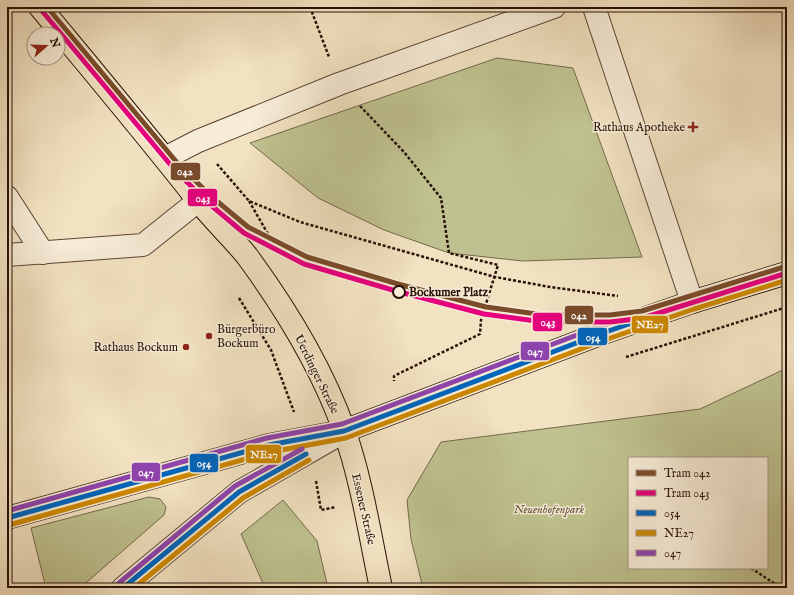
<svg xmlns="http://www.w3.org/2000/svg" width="794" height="595" font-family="'IM FELL English',serif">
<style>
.green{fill:#bfc290;stroke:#73694b;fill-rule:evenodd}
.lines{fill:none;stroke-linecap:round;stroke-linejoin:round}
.minor-casing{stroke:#5a4435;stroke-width:24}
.major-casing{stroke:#271006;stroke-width:24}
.path{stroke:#271006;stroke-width:2.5;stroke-dasharray:3 2;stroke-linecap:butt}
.minor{stroke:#f7ecd7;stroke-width:22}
.major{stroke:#f2e2c1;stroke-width:22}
.bus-1-casing{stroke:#f7ecd7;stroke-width:8}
.bus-2-casing{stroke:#f7ecd7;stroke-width:8}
.bus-3-casing{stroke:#f7ecd7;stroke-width:8}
.bus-1{stroke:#0065bd;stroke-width:5}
.bus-2{stroke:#cd8801;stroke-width:5}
.bus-3{stroke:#8e44ad;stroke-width:5}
.tram-1-casing{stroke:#f7ecd7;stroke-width:8}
.tram-2-casing{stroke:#f7ecd7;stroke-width:8}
.tram-1{stroke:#7a4b2a;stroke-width:5}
.tram-2{stroke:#e5007d;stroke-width:5}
.poi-dot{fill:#8f2418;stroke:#f7ecd7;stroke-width:1.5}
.stop-dot{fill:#f7ecd7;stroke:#271006;stroke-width:2}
.labels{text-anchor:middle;stroke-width:3;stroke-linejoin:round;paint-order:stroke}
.poi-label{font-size:12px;fill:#271006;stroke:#f7ecd7;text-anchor:end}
.stop-label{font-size:12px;font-weight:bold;fill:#271006;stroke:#f7ecd7;text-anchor:start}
.street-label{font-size:12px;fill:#271006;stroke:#f7ecd7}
.park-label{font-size:12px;font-style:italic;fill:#5c4e36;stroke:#f7ecd7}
.line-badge{stroke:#f7ecd7;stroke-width:1.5}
.badge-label{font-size:11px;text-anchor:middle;font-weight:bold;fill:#fff}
</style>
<rect width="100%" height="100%" fill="#f2e2c1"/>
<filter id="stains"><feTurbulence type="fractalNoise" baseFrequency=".005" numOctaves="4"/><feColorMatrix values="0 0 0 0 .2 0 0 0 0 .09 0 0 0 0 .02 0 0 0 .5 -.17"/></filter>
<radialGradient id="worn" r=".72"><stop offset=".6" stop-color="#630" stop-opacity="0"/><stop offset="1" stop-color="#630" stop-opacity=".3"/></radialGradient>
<g class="green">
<path d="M497,58l76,10 69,189 -119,4 -74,-8 -65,-23 -66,-32 -68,-55z"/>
<path d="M787,368v220h-364l-12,-49 -4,-39 34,-58 259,-33zM629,458h138v110h-138z"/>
<path d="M149,497l11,2 6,8 -2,8 -84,73h-34l-15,-60z"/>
<path d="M283,500l34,41 11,47h-63l-24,-54z"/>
</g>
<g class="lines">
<g class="minor-casing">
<g id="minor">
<path d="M594,7l98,295"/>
<path d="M165,158l33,-17 141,-57 215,-77"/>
<path d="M7,197l36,56"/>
<path d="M7,255l136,-10 55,-44"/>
<path d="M7,518l262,-73 75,-14"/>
<path d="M123,588l116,-96 94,-54"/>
</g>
</g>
<g class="major-casing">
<g id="major">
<path d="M40,7c53,64 106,127 157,192 15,20 34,37 50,57 39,53 75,112 97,174 18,51 26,106 37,158"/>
<path d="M344,431l256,-97 92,-32 95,-29"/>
</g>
</g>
<g class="path">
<path d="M310,7l19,50"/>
<path d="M360,106l44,46 37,46 8,55 49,12 -17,55 -1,14 -86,42v5"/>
<path d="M217,164l32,37 51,21 195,55 55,10 68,9"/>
<path d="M249,201l19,33"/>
<path d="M239,298l32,52 23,62"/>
<path d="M626,357l161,-50"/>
<path d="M316,481l5,29 15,-3"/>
<path d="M751,568l30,20"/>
</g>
<use href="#minor" class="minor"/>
<use href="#major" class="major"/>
<g class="bus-1-casing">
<g id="bus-1">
<path d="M7,518l262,-73 75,-14 256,-97 92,-32 95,-29"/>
<path d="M123,588l116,-96 67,-38"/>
</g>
</g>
<g class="bus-2-casing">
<g id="bus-2">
<path d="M9,525l262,-73 75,-14 256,-97 92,-32 93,-29"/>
<path d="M134,588l109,-90 66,-38"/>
</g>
</g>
<g class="bus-3-casing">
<g id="bus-3">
<path d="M7,511l260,-73 75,-14 256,-97 92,-32 95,-29"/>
<path d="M119,583l116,-97 67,-37"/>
</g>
</g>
<use href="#bus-1" class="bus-1"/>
<use href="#bus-2" class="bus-2"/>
<use href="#bus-3" class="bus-3"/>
<g class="tram-1-casing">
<path id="tram-1" d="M47,7l132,158 33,32 36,30 59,30 91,27 88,23 58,8h66l32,-4 145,-45"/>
</g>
<g class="tram-2-casing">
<path id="tram-2" d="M42,11l132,158 33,33 37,31 60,31 92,27 88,23 60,8h66l33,-4 144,-45"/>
</g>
<use href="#tram-1" class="tram-1"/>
<use href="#tram-2" class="tram-2"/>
</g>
<g class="poi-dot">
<path d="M691 121h4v4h4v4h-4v4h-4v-4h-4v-4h4z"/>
<circle cx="209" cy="336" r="4"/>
<circle cx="186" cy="347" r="4"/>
</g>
<circle class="stop-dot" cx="399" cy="292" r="6"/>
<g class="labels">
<g class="poi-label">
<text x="685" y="131">Rathaus Apotheke</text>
<text x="217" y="333" text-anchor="start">Bürgerbüro<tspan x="217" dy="14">Bockum</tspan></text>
<text x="178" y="351">Rathaus Bockum</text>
</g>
<g class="stop-label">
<text x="409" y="296">Bockumer Platz</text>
</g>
<g class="street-label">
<text transform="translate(317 374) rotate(64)" y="4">Uerdinger Straße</text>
<text transform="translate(364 509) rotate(77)" y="4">Essener Straße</text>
</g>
<g class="park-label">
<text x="549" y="513">Neuenhofenpark</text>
</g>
</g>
<g class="line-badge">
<rect x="170" y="162" width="31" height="19" rx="4" fill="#7a4b2a"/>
<rect x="187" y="188" width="31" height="19" rx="4" fill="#e5007d"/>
<rect x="564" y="305" width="30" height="20" rx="4" fill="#7a4b2a"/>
<rect x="532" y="312" width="31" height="20" rx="4" fill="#e5007d"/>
<rect x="631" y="315" width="38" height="19" rx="4" fill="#cd8801"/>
<rect x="577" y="327" width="31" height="19" rx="4" fill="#0065bd"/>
<rect x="520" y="341" width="30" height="20" rx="4" fill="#8e44ad"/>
<rect x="245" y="444" width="37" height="20" rx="4" fill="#cd8801"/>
<rect x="189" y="453" width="30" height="20" rx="4" fill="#0065bd"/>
<rect x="131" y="462" width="30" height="20" rx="4" fill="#8e44ad"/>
</g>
<g class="badge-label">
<text x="185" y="175">042</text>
<text x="203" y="202">043</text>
<text x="579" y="319">042</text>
<text x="548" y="326">043</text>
<text x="650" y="328">NE27</text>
<text x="593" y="341">054</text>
<text x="535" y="355">047</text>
<text x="264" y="458">NE27</text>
<text x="204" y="467">054</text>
<text x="146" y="476">047</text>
</g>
<rect width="794" height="595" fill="none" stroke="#f2e2c1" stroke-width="24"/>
<rect x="8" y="8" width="778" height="579" fill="none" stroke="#271006" stroke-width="2"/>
<rect x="12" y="12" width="770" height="571" fill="none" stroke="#271006"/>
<rect x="628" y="457" width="140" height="112" fill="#f7ecd7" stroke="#a49483"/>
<rect x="636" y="470" width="20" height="6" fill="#7a4b2a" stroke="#a49483"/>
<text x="664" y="477" font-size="12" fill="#271006">Tram 042</text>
<rect x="636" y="490" width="20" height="6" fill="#e5007d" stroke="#a49483"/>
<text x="664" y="497" font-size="12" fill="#271006">Tram 043</text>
<rect x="636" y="510" width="20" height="6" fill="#0065bd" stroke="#a49483"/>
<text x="664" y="517" font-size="12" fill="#271006">054</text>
<rect x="636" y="530" width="20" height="6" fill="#cd8801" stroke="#a49483"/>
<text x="664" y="537" font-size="12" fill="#271006">NE27</text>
<rect x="636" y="550" width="20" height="6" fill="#8e44ad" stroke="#a49483"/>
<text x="664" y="557" font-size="12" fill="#271006">047</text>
<g transform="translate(46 46) rotate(70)"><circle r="19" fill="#f7ecd7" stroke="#a49483"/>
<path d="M0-3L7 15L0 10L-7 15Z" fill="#8f2418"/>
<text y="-6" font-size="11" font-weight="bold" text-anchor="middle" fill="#271006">N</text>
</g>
<rect width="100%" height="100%" filter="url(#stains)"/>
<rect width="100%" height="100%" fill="url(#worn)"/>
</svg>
